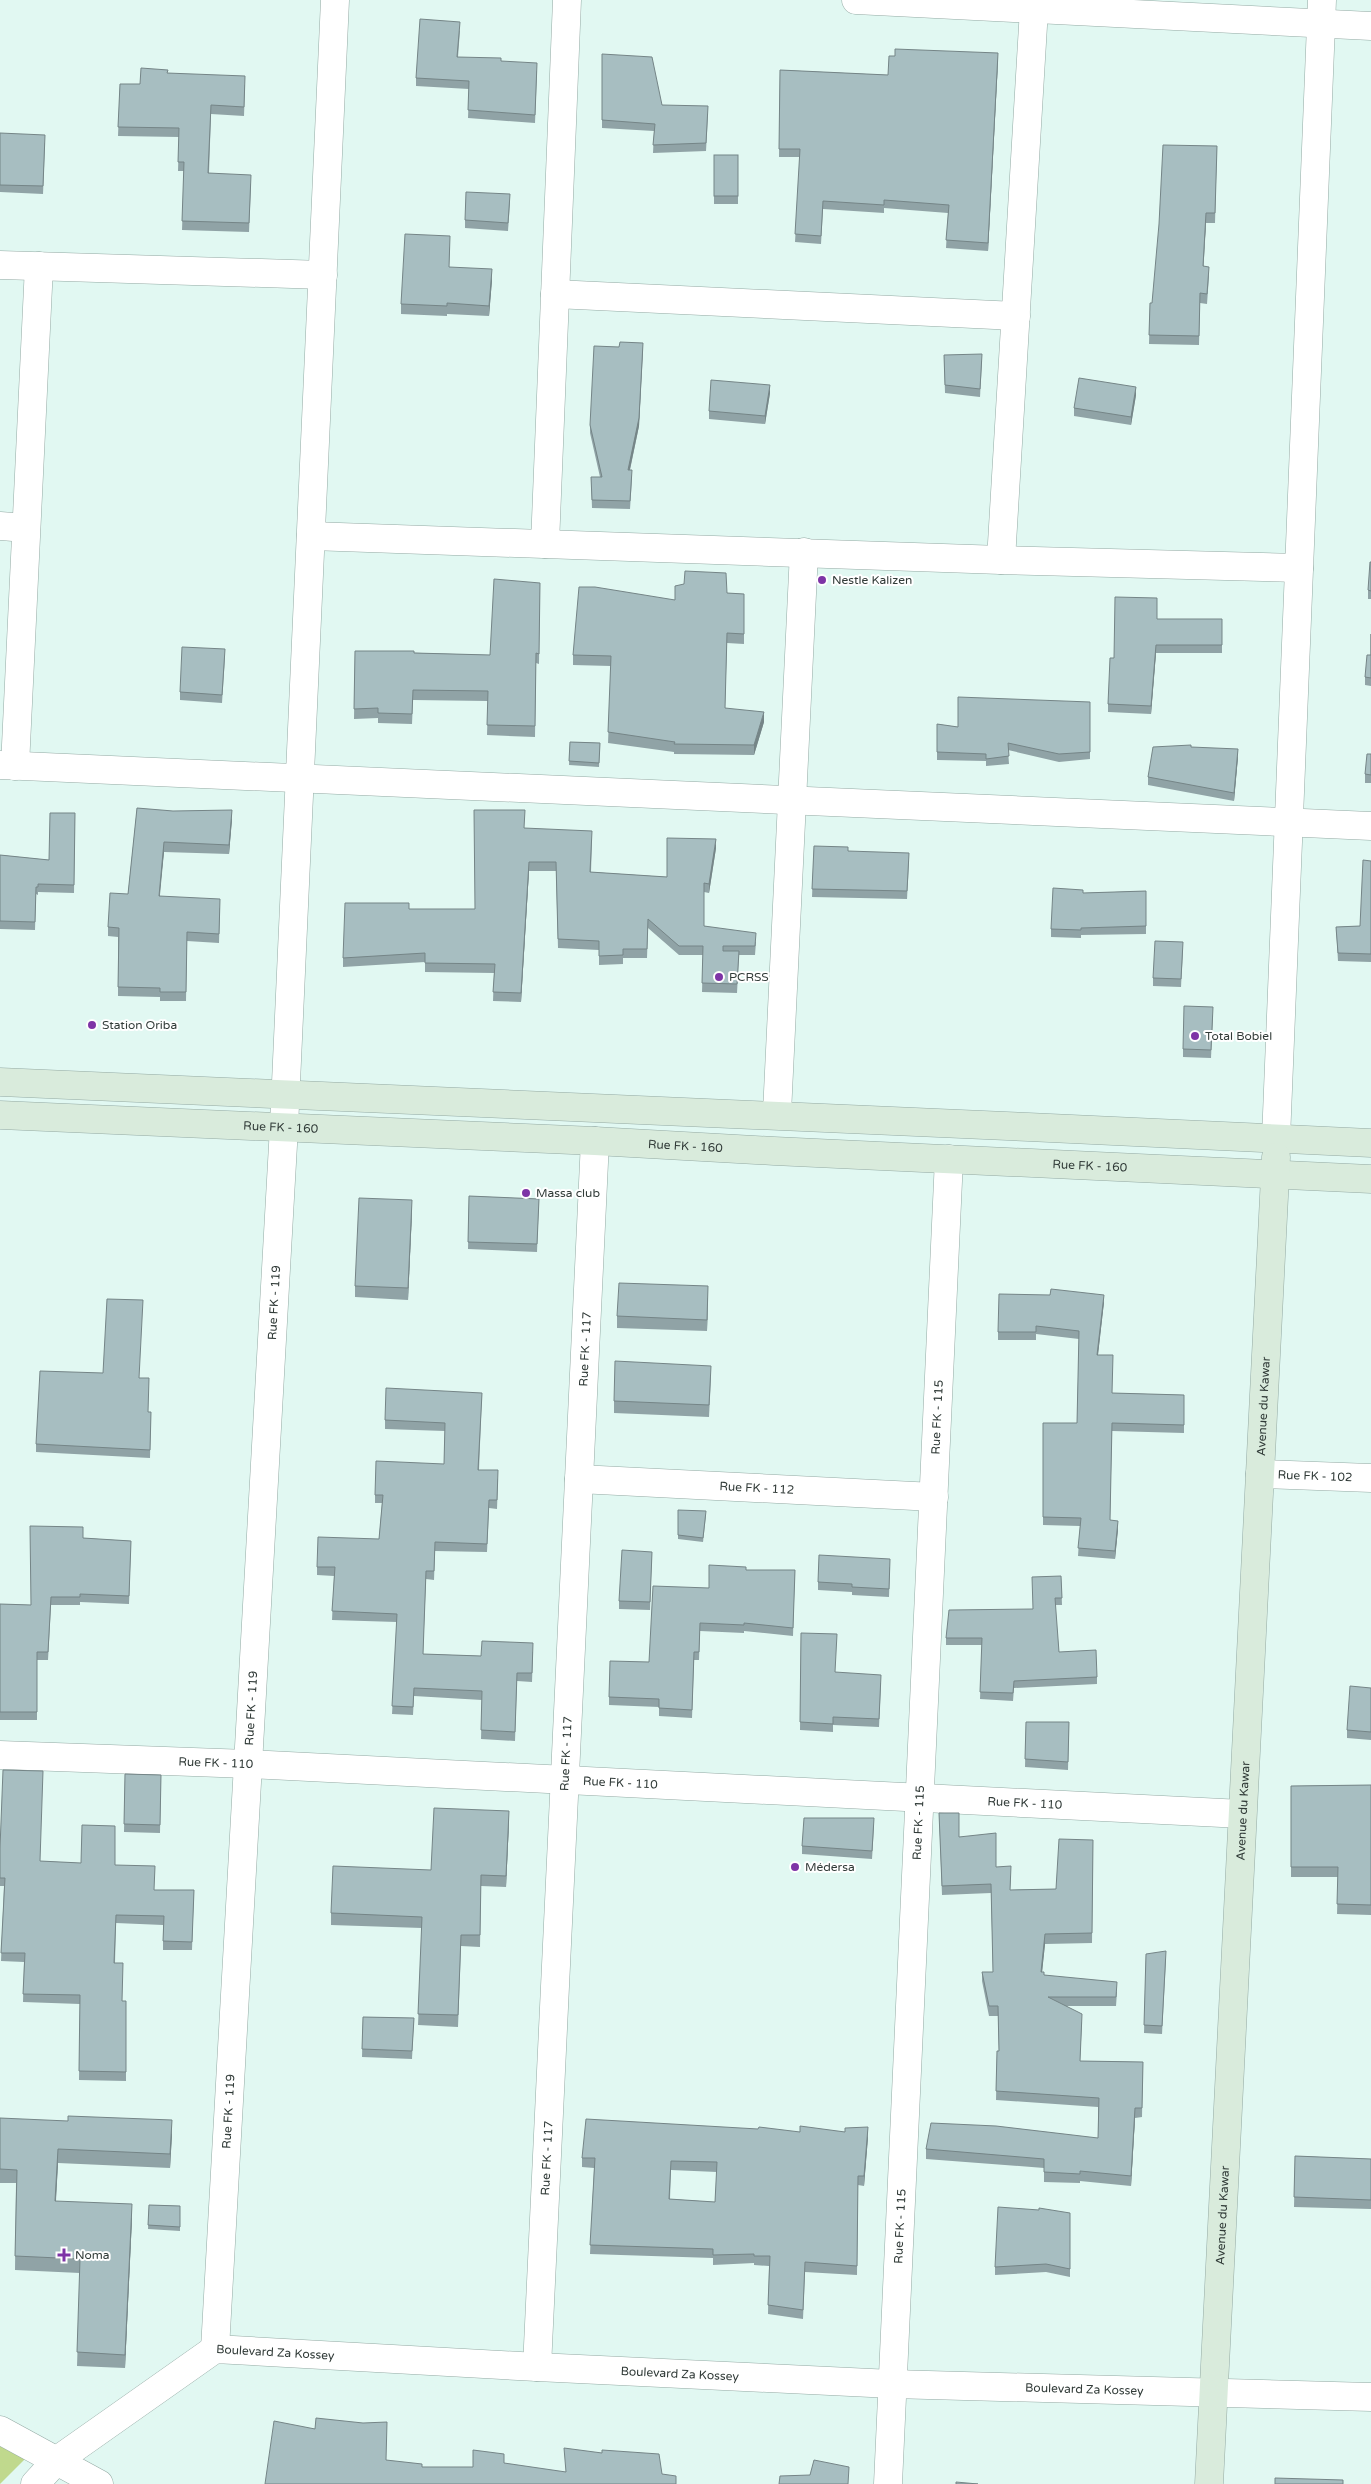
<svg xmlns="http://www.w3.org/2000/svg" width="1371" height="2484" font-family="'Varela Round',sans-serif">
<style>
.green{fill:#c0d98d}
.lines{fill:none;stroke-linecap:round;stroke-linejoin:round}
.street-casing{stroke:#94aaa4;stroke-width:29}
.secondary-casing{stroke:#94aaa4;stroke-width:29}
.street{stroke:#fff;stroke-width:28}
.secondary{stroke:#d9ebdc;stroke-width:28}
.wall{fill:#90a3a6;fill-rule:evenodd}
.shaded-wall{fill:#758587}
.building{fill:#a7bec1;stroke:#758587;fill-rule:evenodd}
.poi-dot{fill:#7e34a6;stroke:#fff;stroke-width:2}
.labels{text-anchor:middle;stroke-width:4;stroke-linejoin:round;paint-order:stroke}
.poi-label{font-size:12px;fill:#313b38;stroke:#fff;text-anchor:start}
.street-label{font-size:12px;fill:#313b38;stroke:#fff}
</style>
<rect width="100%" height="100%" fill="#e1f8f2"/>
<path class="green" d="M0,2439l29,16 -29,29z"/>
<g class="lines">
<g class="street-casing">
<g id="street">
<path d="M856,0l515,26"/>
<path d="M0,265l323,10"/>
<path d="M555,294l461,22"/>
<path d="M0,526l26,2"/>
<path d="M311,536l690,24 298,8"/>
<path d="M545,544l22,-544"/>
<path d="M1001,560l33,-551"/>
<path d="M0,765l1371,61"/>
<path d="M15,766l24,-500"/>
<path d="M777,1113l27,-561"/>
<path d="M1276,1139l46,-1139"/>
<path id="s1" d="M1260,1474l111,4"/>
<path id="s2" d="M579,1479l355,18"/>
<path id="s3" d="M0,1755l248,9 994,50"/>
<path id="s4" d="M215,2349l69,-1222 51,-1127"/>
<path id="s5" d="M537,2367l58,-1226"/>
<path d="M0,2430l99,54"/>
<path id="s6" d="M35,2484l21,-23 159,-112 322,18 355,17 479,13"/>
<path id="s7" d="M888,2484l61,-1325"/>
</g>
</g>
<g class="secondary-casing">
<g id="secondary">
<path d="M0,1082c457,17 914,40 1371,61"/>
<path id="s8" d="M0,1115l595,26 179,10 597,28"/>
<path id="s9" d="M1209,2484l67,-1327"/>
</g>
</g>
<use href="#street" class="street"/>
<use href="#secondary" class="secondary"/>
</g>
<g class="wall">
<path d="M460,30l-2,27 43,4 36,10 -2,52 -67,-5 1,-29 -53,-3v-8z"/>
<path d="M602,54l60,51 46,9 -2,37 -53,2 1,-22 -52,-3z"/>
<path d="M998,61l-10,190 -42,-3 2,-35 -64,-5v5l-61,-4 -2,35 -26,-2 5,-85h-21l1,-87 108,5z"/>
<path d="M167,73l78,12 -1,31 -33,-2 -2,59 42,11 -2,48 -67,-2 2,-59h-6l1,-34 -61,-1 2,-52h20z"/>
<path d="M0,133l45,10 -2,51 -43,-2z"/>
<path d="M1217,146l-2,77h-9l-3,43 6,10 -2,28 -7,-1 -1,42 -50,-1 1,-41h2z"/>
<rect x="714" y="155" width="24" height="49"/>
<path d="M510,202l-2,29 -43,-3v-8z"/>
<path d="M450,247l-1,20 43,13 -3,36 -42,-2v2l-46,-2v-10z"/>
<path d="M643,351l-4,75 -9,44 2,8 -2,31 -38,-1 -1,-31h9l-10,-44v-8z"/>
<path d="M944,355l38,6 -2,36 -35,-4z"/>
<path d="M770,393l-5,31 -56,-5v-8z"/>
<path d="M1136,395l-5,30 -57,-9v-8z"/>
<path d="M1371,562v37h-3v-9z"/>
<path d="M540,583l-1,81 -3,-1 -1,74 -48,-2 1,-34 -75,-1 -1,24 -34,-1v-5l-24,1 1,-68 135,4z"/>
<path d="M727,593l17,1v50l-17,-1 -2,65 39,14 -10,33 -80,-1v-2l-66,-9 3,-77 -38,-1v-10z"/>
<path d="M1157,619h65v34h-66l-5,61 -43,-2v-8l6,-46z"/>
<path d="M1371,634v52l-6,-1v-8l6,-22z"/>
<path d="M225,657l-3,46 -42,-3v-8z"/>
<path d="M1090,702v57l-31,3 -51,-12 1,14 -23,2v-5l-49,-1v-36l21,3z"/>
<path d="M570,742l30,1 -1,24 -30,-2z"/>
<path d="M1191,747l47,10 -4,44 -86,-16v-8z"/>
<path d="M1371,754v29h-6v-9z"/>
<path d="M137,808l95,11 -3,35 -65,-2 -5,44 61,12 -1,35 -32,-2 -1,60h-26v-4l-42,-1v-59l-10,-1v-9l20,-33z"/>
<path d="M75,813l-1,80 -36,-1v3l-2,-1 -1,36 -35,-1v-74l49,5z"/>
<path d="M524,828l68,12 -1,32 76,5 49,-29 -7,45 -5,-1v34l52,16 -1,13h-16l-2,38 -35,-1 1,-37h-24l-31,-27 -1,30h-24v6l-24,1v-15l-41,-2 -2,-77h-27l-8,131 -28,-1 1,-28 -69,-1v-10l-82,5v-9l132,-49z"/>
<path d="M814,846l34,5 61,10 -2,38 -95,-2z"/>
<path d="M1371,861v101l-33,-1 -2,-34 24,-1z"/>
<path d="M1146,891v43l-65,1v3l-30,-1v-8l32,-36z"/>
<path d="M1183,950l-2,37 -28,-1v-8z"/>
<path d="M1213,1015l-2,43 -28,-1v-8z"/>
<path d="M469,1196l70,3 -2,53 -69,-3z"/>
<path d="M412,1212l-4,88 -53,-3v-11z"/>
<path d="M708,1298l-1,33 -90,-3v-12z"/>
<path d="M1104,1302l-6,53 14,38 72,2v38l-72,-2 -2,89 8,9 -3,30 -37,-3 2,-30 -37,-1v-102h34l2,-84 -43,-5v6h-38v-8z"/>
<path d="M711,1377l-2,40 -95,-4v-12z"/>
<path d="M140,1378l8,34h3l-1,46 -114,-6v-8z"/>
<path d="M482,1393l-3,77 19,9 -1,30 -8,-1 -2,44 -52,-1 -1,29 -8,-1 -3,75 58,2 52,-4 -1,30 -15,-1 -2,60 -34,-2 1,-39 -68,-4 -1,19 -21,-1 5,-92 -65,-2 2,-44 -17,-1v-8l62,-28 3,-36h-7v-8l69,-31 1,-33 -60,-2v-9z"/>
<path d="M678,1510l28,5 -3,27 -25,-3z"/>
<path d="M83,1538l48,3 -2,63 -49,-2v3h-29l-3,55h-11v60h-37v-116l31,1z"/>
<path d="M652,1552l-2,58 -31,-1v-8z"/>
<path d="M890,1567l-1,30 -37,-2v-3l-34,-2v-8z"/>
<path d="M746,1570h49l-2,66 -49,-5v2l-44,-2 -1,29h-5l-2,58 -33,-2v-9l-50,-2v-8l40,-35 60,-74z"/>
<path d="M1061,1576l1,29h-7l4,47 38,25v7l-83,4 -1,13 -33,-2 2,-54h-36v-7l87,-29z"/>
<path d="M801,1633l34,39 46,11 -2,44 -46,-2v7l-33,-2z"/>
<path d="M1371,1688v52l-24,-2v-8z"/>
<path d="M1026,1722h43l-1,48 -43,-3z"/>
<path d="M125,1774l36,1 -1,58 -36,-1z"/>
<path d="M1371,1785v130l-34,-1 1,-37h-47v-91z"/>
<path d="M939,1813l20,24 37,30 15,9 -1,14 46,-1 37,-49 -1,103 -47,1 -3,28 2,3 73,17 -1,14h-49l15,17 -2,38 63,1 -1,55 -7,1 -4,68 -51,-5v2l-36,-1v-14l-118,-9v-10l172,-11v-31l-102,-7 1,-49h2l-1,-35h-9l-7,-35v-9h11l-2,-79 -49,2z"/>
<path d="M509,1822l-3,65 -25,-1 -1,61 -19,-1 -3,81 -40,-2 4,-97 -91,-3v-12l100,-43z"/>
<path d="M874,1826l-2,33 -70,-5v-8z"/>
<path d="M0,1848l40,13 75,4 39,25h40l-2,60h-29v-25l-47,-2 -1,40 7,38h4v80l-47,-1 1,-76 -57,-2 1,-40 -23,-1 3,-75h-4z"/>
<path d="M1146,1954l20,5 -4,75 -18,-1z"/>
<path d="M363,2017l51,1 -2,41 -50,-2z"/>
<path d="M0,2118l172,16 -2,34 -112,-5 -2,38 76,17 -7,150 -48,-2 3,-93 -65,-3 1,-87h-16z"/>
<path d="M800,2132l68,5 -4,49 -6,-1 -1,90 -52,-3 -2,47 -35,-5 1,-48 -15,-1v-2l-41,2v-7l-123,-4 4,-86 -12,-1v-9zM671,2170l46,2 -2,30 -45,-3z"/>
<path d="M1295,2156l76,3v50l-77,-2z"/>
<path d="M149,2205l31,1v25l-32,-2z"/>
<path d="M1070,2213v64l-24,-5 -51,3v-8z"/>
</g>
<g class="shaded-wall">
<path d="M998,53v8l-10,190v-8z"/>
<path d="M1206,213v10l-3,53v-10z"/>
<path d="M492,269v11l-3,36v-10z"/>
<path d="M643,343l-4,83 -11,52v-8z"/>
<path d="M770,385v8l-5,31v-8z"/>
<path d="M1136,387v8l-5,30v-8z"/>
<path d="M1156,645v8l-5,61v-8z"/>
<path d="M764,712v10l-10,33v-10z"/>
<path d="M1238,749v8l-4,44v-8z"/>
<path d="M232,810v9l-3,35v-9z"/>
<path d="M716,839v9l-7,45v-9z"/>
<path d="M164,842v10l-5,53v-9z"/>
<path d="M529,862v9l-8,131v-9z"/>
<path d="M412,1200v12l-4,88v-12z"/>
<path d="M708,1286v12l-1,33v-11z"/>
<path d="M1104,1295v7l-7,61v-8z"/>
<path d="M1118,1521v8l-3,30v-8z"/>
<path d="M509,1811v11l-3,65v-11z"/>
<path d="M1045,1934v10l-4,38v-10z"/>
<path d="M1135,2108v10l-4,68v-10z"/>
<path d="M172,2120v14l-2,34v-14z"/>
<path d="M868,2127v10l-4,49v-10z"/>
<path d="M58,2149v14l-3,51v-13z"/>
<path d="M132,2204v14l-7,150v-13z"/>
</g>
<g class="building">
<path d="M420,19l40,3 -3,35 44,1v3l36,2 -2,52 -67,-5 1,-29 -53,-3z"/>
<path d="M895,49l103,4 -10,190 -42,-3 3,-35 -65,-5v5l-61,-4 -2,35 -26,-2 5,-85h-21l1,-79 108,5 1,-19h6z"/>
<path d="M602,54l50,3 10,48 46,1 -2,37 -53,2 2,-21 -53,-4z"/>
<path d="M141,68l27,2 -1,3 78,3 -1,31 -33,-2 -3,68 43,2 -2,48 -67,-2 2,-59h-6l1,-34 -61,-1 2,-43h20z"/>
<path d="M0,133l45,2 -2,51 -43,-1z"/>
<path d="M1163,145l54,1 -2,67h-9l-3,53 6,1 -2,27 -7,-1 -1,43 -50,-1 1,-32h2l7,-79z"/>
<rect x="714" y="155" width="24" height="41"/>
<path d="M466,192l44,2 -2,29 -43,-3z"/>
<path d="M405,234l45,2 -1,31 43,2 -3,37 -42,-3v3l-46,-2z"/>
<path d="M620,342l23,1 -4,75 -11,52h4l-2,31 -38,-1 -1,-23h11l-12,-52 4,-79 25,1z"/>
<path d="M982,354l-2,35 -35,-4 -1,-30z"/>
<path d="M1079,378l57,9 -5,30 -57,-9z"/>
<path d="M711,380l59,5 -5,31 -56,-5z"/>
<path d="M1370,562h1v29l-3,-1z"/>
<path d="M685,571l41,2 1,20 17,1v40l-17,-1 -2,75 39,4 -10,33 -80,-1 1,-2 -67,-10 3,-76 -38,-1 6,-68h16l80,13v-14l9,-2z"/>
<path d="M494,579l46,4 -1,71 -3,-1 -1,73 -48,-1 1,-34 -75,-1 -1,24 -34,-1v-5l-24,1 1,-58h59v2l76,2z"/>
<path d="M1115,597l42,1v21h65v26h-66l-5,61 -43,-2 2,-46h4z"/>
<path d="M1371,634v44l-6,-1 2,-22h4z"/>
<path d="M182,647l43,2 -3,46 -42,-3z"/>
<path d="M958,697l132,5v50l-31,2 -51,-11 1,13 -23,3v-5l-49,-2v-28l21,3z"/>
<path d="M570,742l30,1 -1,20 -30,-2z"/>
<path d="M1191,745v2l47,2 -4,44 -86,-16 5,-30z"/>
<path d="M1367,754h4v21l-6,-1z"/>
<path d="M137,808l36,3 59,-1 -3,35 -65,-3 -5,54 61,3 -1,35 -32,-2 -1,60h-26v-4l-42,-1 1,-59 -11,-1 2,-34 18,1z"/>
<path d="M474,810h51l-1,18 68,3 -2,41 77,5v-39l49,1 -7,45 -5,-1v43l52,7 -1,13h-32v5h16l-2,33 -35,-1 1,-37h-24l-31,-27 -1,30h-24v6l-24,1v-15l-41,-2 -2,-77h-27l-8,131 -28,-1 2,-28 -70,-1v-10l-82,5 2,-55h64v6h66z"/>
<path d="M50,813h25l-1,72 -36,-1v3h-2l-1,35 -35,-1v-66l49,5z"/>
<path d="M814,846l34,1v4l61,2 -2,38 -95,-2z"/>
<path d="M1363,860l8,1v93l-33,-1 -2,-26 24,-1z"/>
<path d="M1053,888l30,2v3l63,-2v35l-65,2v2l-30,-1z"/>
<path d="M1155,941l28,1 -2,37 -28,-1z"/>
<path d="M1184,1006l29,1 -2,43 -28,-1z"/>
<path d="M469,1196l70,3 -2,45 -69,-2z"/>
<path d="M359,1198l53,2 -4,88 -53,-2z"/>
<path d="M619,1283l89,3 -1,34 -90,-4z"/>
<path d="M1051,1289l53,6 -7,60h16l-1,38 72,2v30l-72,-2 -2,97 8,1 -3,30 -37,-3 3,-30 -38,-1v-94h34l2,-92 -43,-5v6h-38l1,-38 51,1z"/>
<path d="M107,1299l36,1 -4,78h10l-1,34h3l-1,38 -114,-6 4,-73 63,2z"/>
<path d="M615,1361l96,5 -2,39 -95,-4z"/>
<path d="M386,1388l96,5 -4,77h20l-1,30h-8l-2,44 -52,-2 -1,29h-8l-3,83 58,2 1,-15 51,2 -1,30h-15l-2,59 -34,-2 1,-39 -68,-3 -1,19 -21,-1 5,-92 -65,-3 3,-44h-18l1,-30 61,2 4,-44h-8l1,-34 68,3 1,-41 -60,-3z"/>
<path d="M678,1510l28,1 -3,27 -25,-3z"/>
<path d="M30,1526l53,1v11l48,3 -2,55 -49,-2v3h-29l-3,55h-11v60h-37v-108l31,1z"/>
<path d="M622,1550l30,2 -2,50 -31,-1z"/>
<path d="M819,1555l71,4 -1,30 -37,-2v-3l-34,-2z"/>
<path d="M709,1565l37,2v3h49l-2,58 -49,-5v2l-44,-2 -1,29h-5l-2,58 -33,-2v-9l-50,-2 1,-36 39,1 4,-76 56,2z"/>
<path d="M1061,1576l1,22h-7l4,54 37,-2 1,27 -83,4 -1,12 -33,-1 2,-54h-36l3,-28 84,-1 -1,-32z"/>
<path d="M801,1633l36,1 -2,38 46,3 -2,44 -46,-2v7l-33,-2z"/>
<path d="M1350,1686l21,2v44l-24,-2z"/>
<path d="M1026,1722h43l-1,40 -43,-3z"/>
<path d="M3,1770l40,1 -3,90 41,2 1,-38 33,1v39l40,1 -1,24h40l-2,52 -29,-1 1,-25 -48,-1 -2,48h9l-1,38h4v71l-47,-1 1,-76 -57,-1 2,-41h-24l4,-75h-5v-30z"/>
<path d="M125,1774l36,1 -1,50 -36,-1z"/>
<path d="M1371,1785v120l-34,-1 1,-37h-47v-81z"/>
<path d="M434,1808l75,3 -3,65 -25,-1 -1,60h-19l-3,80 -40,-1 4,-97 -91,-4 2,-47 98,4z"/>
<path d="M939,1813h20v24l37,-4v34l15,-1 -1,24 46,-1 3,-50 34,1 -1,93 -47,1 -4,38h3v3l73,7 -1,15h-68l34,17 -2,47 63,1 -1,46h-7l-4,68 -51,-5v3l-36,-2v-13l-118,-10 5,-26 65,3 102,12 1,-40 -103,-7 1,-40h2l-1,-45h-9l-7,-34h11l-2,-88 -49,2z"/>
<path d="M804,1818h70l-2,33 -70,-5z"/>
<path d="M1166,1951l-4,75 -18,-1 2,-71z"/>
<path d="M363,2017l51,1 -2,33 -50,-2z"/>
<path d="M68,2116l104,4 -2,34 -112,-5 -3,52 77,3 -7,151 -48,-3 3,-93 -65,-3 2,-86 -17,-1v-51l68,3z"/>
<path d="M586,2119l172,10 1,-2 41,5v-6l45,6v-4l23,-1 -4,49h-6l-1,90 -52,-4 -2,48 -35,-5 2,-49h-16v-2l-41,1v-6l-123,-4 5,-87h-13zM671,2161l46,1 -2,40 -46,-3z"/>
<path d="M1295,2156l76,3v41l-77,-3z"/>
<path d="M149,2205l31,1v21l-32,-2z"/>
<path d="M998,2207l41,3v-2l31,5v56l-24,-5 -51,3z"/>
<path d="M316,2418l47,5 24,-1 -1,38 36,4v3h51v-17l31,4v9l62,9 -2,-24 38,5v-3l57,4 3,20 14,2v8h-411l9,-63 41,8z"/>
<path d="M814,2460l35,7 -1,17h-69l1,-8 30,-1z"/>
<path d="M1275,2478l68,2v4h-68z"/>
<path d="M956,2482l22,2h-22z"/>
</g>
<g class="poi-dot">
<circle cx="822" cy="580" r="5"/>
<circle cx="719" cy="977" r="5"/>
<circle cx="92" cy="1025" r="5"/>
<circle cx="1195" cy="1036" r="5"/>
<circle cx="526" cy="1193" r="5"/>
<circle cx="795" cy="1867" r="5"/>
<path d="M61.5 2247.5h5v5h5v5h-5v5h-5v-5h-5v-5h5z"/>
</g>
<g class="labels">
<g class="poi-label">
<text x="832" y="584">Nestle Kalizen</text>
<text x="729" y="981">PCRSS</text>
<text x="102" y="1029">Station Oriba</text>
<text x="1205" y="1040">Total Bobiel</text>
<text x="536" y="1197">Massa club</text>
<text x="805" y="1871">Médersa</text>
<text x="75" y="2259">Noma</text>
</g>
<g class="street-label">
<text dy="4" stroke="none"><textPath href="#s8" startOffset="281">Rue FK - 160</textPath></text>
<text dy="4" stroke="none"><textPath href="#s8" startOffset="686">Rue FK - 160</textPath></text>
<text dy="4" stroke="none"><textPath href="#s8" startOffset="1091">Rue FK - 160</textPath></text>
<text dy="4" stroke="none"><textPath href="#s4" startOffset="1048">Rue FK - 119</textPath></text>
<text dy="4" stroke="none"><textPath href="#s5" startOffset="1019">Rue FK - 117</textPath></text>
<text dy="4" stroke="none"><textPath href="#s9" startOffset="1079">Avenue du Kawar</textPath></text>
<text dy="4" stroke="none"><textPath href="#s7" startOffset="1068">Rue FK - 115</textPath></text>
<text dy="4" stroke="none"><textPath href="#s1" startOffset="55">Rue FK - 102</textPath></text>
<text dy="4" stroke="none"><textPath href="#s2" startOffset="178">Rue FK - 112</textPath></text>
<text dy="4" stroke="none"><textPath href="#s4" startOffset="642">Rue FK - 119</textPath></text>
<text dy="4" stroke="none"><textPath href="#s5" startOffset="614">Rue FK - 117</textPath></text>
<text dy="4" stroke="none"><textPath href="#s3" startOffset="216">Rue FK - 110</textPath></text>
<text dy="4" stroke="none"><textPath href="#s3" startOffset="621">Rue FK - 110</textPath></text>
<text dy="4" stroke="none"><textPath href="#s3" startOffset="1026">Rue FK - 110</textPath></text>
<text dy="4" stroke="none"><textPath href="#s9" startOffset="674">Avenue du Kawar</textPath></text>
<text dy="4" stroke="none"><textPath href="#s7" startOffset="662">Rue FK - 115</textPath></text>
<text dy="4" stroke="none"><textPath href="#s4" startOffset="238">Rue FK - 119</textPath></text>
<text dy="4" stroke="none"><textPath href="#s5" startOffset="209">Rue FK - 117</textPath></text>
<text dy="4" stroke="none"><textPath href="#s9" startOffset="269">Avenue du Kawar</textPath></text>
<text dy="4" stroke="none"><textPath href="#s7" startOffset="258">Rue FK - 115</textPath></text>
<text dy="4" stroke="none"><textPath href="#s6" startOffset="286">Boulevard Za Kossey</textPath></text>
<text dy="4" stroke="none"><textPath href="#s6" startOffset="691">Boulevard Za Kossey</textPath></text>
<text dy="4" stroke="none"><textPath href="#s6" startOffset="1096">Boulevard Za Kossey</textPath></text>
</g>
</g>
</svg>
